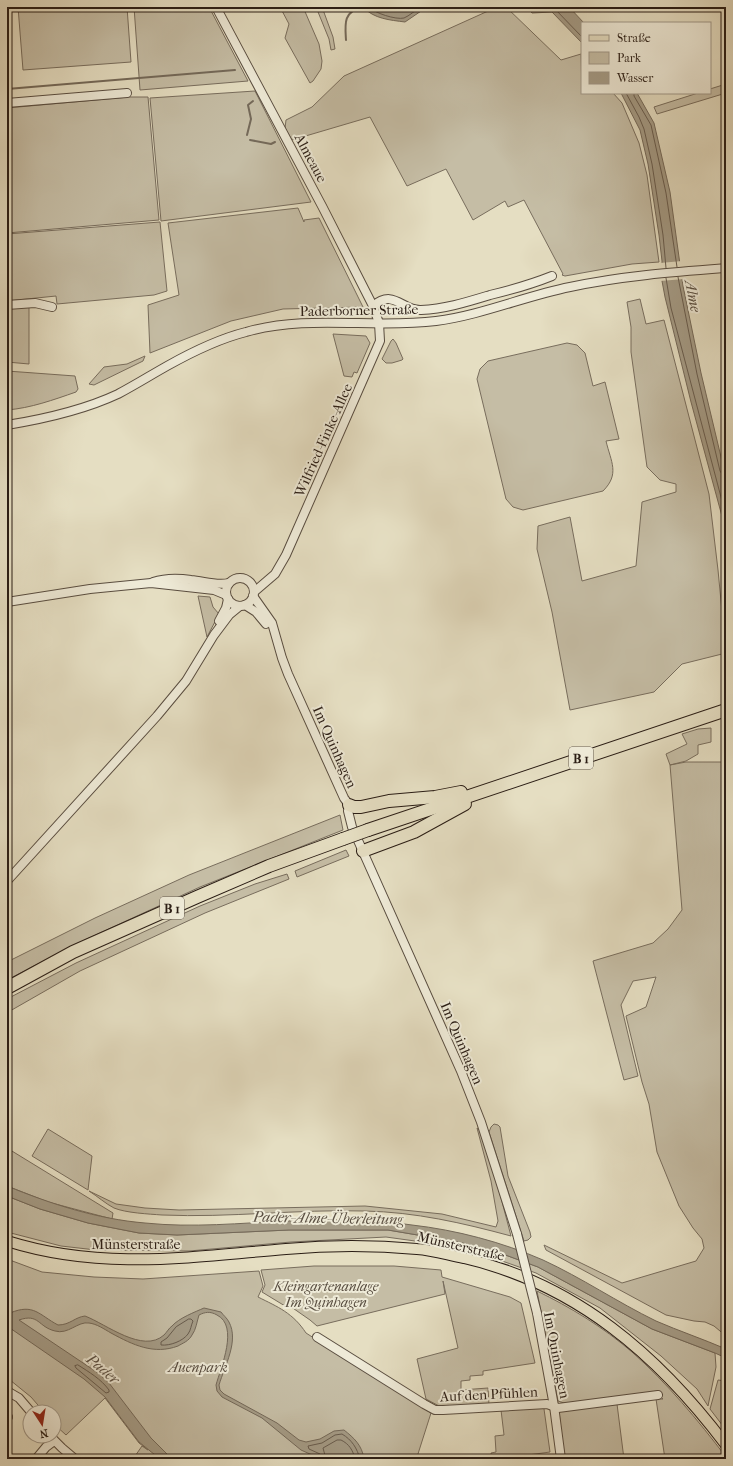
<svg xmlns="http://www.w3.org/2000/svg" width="733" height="1466" font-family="'IM FELL French Canon',serif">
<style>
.green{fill:#c5bda5;stroke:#786d5d}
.water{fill:#a59c87;stroke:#746959}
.pier{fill:#e5dec2}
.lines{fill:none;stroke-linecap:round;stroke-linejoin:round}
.shore{stroke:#685c4e;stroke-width:1}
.stream{stroke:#746959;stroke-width:2}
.minor-casing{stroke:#594d40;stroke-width:10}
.major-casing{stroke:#2a1d15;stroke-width:12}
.highway-casing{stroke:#2a1d15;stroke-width:14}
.minor{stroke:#eeead7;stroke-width:8}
.major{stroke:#e5dec2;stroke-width:10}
.highway{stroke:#e5dec2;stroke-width:12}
.minor-bridge-casing{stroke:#594d40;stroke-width:10;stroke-linecap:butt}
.highway-bridge-casing{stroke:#2a1d15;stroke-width:14;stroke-linecap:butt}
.minor-bridge{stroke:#eeead7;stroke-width:8}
.highway-bridge{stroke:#e5dec2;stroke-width:12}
.labels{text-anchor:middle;stroke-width:4;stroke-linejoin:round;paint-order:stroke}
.shield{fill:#eeead7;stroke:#655a4f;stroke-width:1}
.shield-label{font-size:13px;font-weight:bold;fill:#2a1d15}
.street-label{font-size:14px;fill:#2a1d15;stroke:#eeead7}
.park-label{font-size:14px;font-style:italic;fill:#584d40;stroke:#eeead7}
.water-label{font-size:15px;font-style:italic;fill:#5b5043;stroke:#eeead7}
</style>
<rect width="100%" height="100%" fill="#e5dec2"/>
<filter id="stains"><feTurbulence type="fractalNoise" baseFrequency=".005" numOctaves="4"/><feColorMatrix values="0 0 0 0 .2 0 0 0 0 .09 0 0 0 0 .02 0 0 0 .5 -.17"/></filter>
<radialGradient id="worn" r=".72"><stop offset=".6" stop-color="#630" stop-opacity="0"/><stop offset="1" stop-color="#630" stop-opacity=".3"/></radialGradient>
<g class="green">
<path d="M18,7h109l4,55 -108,8z"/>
<path d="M134,7h75l39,74 -108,9z"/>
<path d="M280,7h23l16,37 3,17 -1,8 -8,12 -3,2 -25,-45 4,-14z"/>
<path d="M316,7h6l11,30 2,12 -4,1 -2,-11z"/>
<path d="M497,7h9l55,53 20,-6 1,39h31l9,10 17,40 8,32 12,87 -27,2 -67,12 -3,-1 1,-1 -39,-74 -16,7 -3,-6 -32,19 -27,-51 -39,17 -37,-69 -78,23 -7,-12 1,-8 26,-13 32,-31z"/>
<path d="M726,84v9l-69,21 -3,-7 44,-14h12v-4z"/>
<path d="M255,91l56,111 -150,19 -11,-123z"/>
<path d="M129,97h19l11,123 -152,13v-125z"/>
<path d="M298,208l6,14v-2l15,-2 44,89 -80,2 -52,12 -81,32 -2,-48 31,-10 -11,-72z"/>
<path d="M160,222l7,69 -13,4 -97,9 -1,-8 -49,5v-67z"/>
<path d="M640,299l6,25 18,-4 45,174 9,76 8,83 -44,11 -28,28 -84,18 -18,-98 -15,-63 1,-23 32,-9 12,64 54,-15 6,-64 34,-10v-8l-16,-4 -13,-13 -16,-115v-25l-4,-25z"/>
<path d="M29,307v57l-22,-2v-53z"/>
<path d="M333,334l33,2 4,7 -13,30 -3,-1 -2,5 -8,-1z"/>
<path d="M393,339l3,4 7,16 -1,1 -10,3h-6l-4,-4 9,-18z"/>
<path d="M567,343l10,2 8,8 8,33 12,-4 14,57 -13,2c5,21 14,33 -3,50l-80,19 -10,-3 -7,-8 -29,-120 3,-10 8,-8z"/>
<path d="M145,356l-2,5 -49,24 -5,-1 15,-17 23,-3z"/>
<path d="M7,371l68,5 3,13 -2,3c-23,8 -45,16 -69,18z"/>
<path d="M198,596l12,1 3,10 6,7 -12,23z"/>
<path d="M711,728v14l-13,3v9l-12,7 -16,4 16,-3h40v574l-12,-10 -9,-4 -11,-1 -28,-6 -120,-65 -2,-5 78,38 74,-22 8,-13 -2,-9 -9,-11 -14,-22 -22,-54 -8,-48 -7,-22 -16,-66 20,-9 10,-30 -23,4 -12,24 17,71 -14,4 -31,-119 60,-18 15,-14 14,-19 -12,-145 -4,-11 21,-10 -5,-10 16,-5z"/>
<path d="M340,815l3,15 -143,57 -124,57 -69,36v-18l88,-44 94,-43z"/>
<path d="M346,850l3,6 -52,21 -2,-6z"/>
<path d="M287,874l2,5 -84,34 -125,58 -70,40 -3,-12 69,-36 124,-57 55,-22z"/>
<path d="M494,1124l4,1 2,2 8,49 22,56 1,5 -3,3 -4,1 -35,-109 2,-5z"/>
<path d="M477,1128l3,2 15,45 16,61c-48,-13 -96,-24 -146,-25 -68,-2 -135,7 -203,4 -13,-1 -36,-2 -48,-7 -8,-4 -17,-12 -25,-17l27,13 29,4 34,2 186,-4 77,8 54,13 2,-6 -7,-40z"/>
<path d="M48,1129l44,27 -4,34 -56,-34z"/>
<path d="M7,1148l106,65 -1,6 -64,-17 -41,-16z"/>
<path d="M7,1196l33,13 48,14 51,10 38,2 112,-5h99l71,12 41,11 38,14 114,62 63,24 1,14 -8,39 -11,-17 -36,-33 -61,-48 -64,-35 -48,-17 -44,-11 -58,-8 -95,5 -102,9 -93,-1 -35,-4 -54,-14z"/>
<path d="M7,1259l35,13 52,5 49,2 116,-8 4,15 -5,11c20,10 35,16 48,36l125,80 -14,44 5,2h-289l9,-13 6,4 -9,-7 -34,-45 -39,37 -12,-11v-12h-10l-13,-15 -21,-17h-3z"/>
<path d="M314,1266h80l47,4 1,7 68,20 11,6 14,60 -52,8v4l-13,1v4l-9,1v9l27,-2 1,17 -48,2 -15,-8 -9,-40 41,-11 -15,-67 2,13 -128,32 -7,-6 -23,-16 -2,2 -23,-14 3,-7 -4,-15z"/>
<path d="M537,1291c33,16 66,36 95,61 35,31 66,68 94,105v2h-61l-9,-60h7l-8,-7 -88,12 -9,-3z"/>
<path d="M718,1380l8,1v49l-16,-21z"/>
<path d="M617,1404l7,55h-60l-5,-48z"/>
<path d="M542,1407l2,2 6,43 -29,4 1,3h-30l-1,-6 5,-1 -1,-16 9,-1 -3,-25z"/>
</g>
<g class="water">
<path d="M363,7h64l-22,15c-15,-2 -31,-3 -42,-15z"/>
<path d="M526,7h43l15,16h-2v20l-30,-31 -20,1z"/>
<path d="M621,93h16l17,30 16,69 13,94 18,87 25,105v53l-35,-129 -26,-105 -3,-16v-20l-3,-26 -11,-71 -8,-34z"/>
<path d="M7,1186c44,18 90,33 138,37 48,5 95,0 143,-2 41,-2 84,-2 124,4 44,5 90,17 131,35 39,18 74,42 113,61 23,10 47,18 70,28v9l-11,-5 -63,-24 -114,-62 -38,-14 -41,-11 -71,-12h-99l-112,5 -38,-2 -51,-10 -48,-14 -33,-13z"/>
<path d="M204,1308l17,4c2,3 6,6 8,10 10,19 -4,43 -10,63l1,5 4,4 53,29 22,17 7,2 14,-3 14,-8 10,-1c10,8 18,15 20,29h-43l-20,-9 -39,-32 -40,-21 -5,-6 -1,-6c5,-18 23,-59 1,-70 -7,-4 -12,-3 -18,0 -2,6 -3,15 -7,20 -3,6 -9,8 -14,11 -24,9 -45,-1 -67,-13 -7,-4 -14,-9 -22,-10 -11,-2 -21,12 -34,8 -17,-4 -16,-18 -36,-11l79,53 11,10 42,55 21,21h-12l-21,-17 -34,-45 -21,-18 -77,-53v-15l3,2c24,-10 29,2 48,12 12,0 17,-8 27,-9 21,8 58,38 79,19 3,-3 5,-7 8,-9 7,-8 23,-14 32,-18z"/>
</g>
<path class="pier" d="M682,261l2,18 -24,2v-18z"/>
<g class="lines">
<g class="shore">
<path d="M369,7c5,6 27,13 35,11 5,-2 12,-8 16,-11"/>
<path d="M532,7l3,2 19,-1 28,29"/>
<path d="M626,93l13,24 5,12 8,35 11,71 3,33"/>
<path d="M634,93v3l17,29 15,68 11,74"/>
<path d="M678,277l19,97 23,97 2,3 4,1"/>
<path d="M666,278l5,30 55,208"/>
<path d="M189,1319h2l2,2c-2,4 -2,9 -5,13 -5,7 -18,12 -27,11v-3l6,-4 9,-11z"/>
<path d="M78,1365c11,7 23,14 31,25v2l-3,1 -30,-25 -1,-2z"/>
<path d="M321,1459l-1,-5 -11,-5 -1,-3 14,-3 13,-8 7,-1c10,6 15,14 18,25"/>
<path d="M326,1459l-3,-11 14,-8h4c8,4 12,10 14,19"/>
</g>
<g class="stream">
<path d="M346,40c-1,-16 -3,-28 16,-33"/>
<path d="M7,89l228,-19"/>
<path d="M247,135l4,-16 -3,-14 5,-4"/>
<path d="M250,140l21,4 4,-2"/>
</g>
<g class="minor-casing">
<g id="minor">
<path d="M216,7l106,199 51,100 6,17 1,18 -94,214 -11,19 -21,18"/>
<path d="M7,103l120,-10"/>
<path d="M7,305l28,-2 17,4"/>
<path d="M373,306c21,-18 29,5 48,4 24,-1 46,-8 69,-15 21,-5 42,-11 62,-19"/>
<path d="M7,425c37,-6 77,-15 111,-31 17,-9 33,-19 49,-28 25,-14 51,-27 79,-34 62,-18 127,-3 190,-11 46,-6 89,-25 134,-34 51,-11 104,-15 156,-19"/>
<circle cx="240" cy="592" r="14"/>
<path d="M153,582c12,-4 25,-4 38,-2 13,1 25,6 38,3"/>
<path d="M253,596l19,27 10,35 6,16 56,124 5,7 -1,6 4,16 109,244 20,51 36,112"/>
<path d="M7,602l83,-13 61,-6 63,7 12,5"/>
<path d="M245,605l11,7 10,12"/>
<path d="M219,621l7,-13 2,-9"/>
<path d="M7,881l150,-165 29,-35 28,-46 15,-20 11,-9"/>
<path d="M537,1313l17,93 7,53"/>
<path d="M317,1337l107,67 11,6h8l104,-6 11,4 100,-13"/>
<path d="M7,1391l12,7 12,14"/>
<path d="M7,1416l1,1"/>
<path d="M50,1436l12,12 13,11"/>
<path d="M36,1459l10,-12 8,-6"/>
</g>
</g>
<g class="major-casing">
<path id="major" d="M7,1241c95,30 183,16 279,8 44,-4 88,-4 131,0 16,1 31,6 47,9 112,26 194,97 262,187"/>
</g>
<g class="highway-casing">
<g id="highway">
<path d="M349,805l5,2h7l28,-6 46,-4 26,-5"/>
<path d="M368,830l358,-120"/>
<path d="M363,851l51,-19 51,-28"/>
<path d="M7,988l66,-36 124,-55 72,-31 74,-27"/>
</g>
</g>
<use href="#minor" class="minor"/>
<use href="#major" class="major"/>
<use href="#highway" class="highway"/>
<g class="minor-bridge-casing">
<path id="minor-bridge" d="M517,1234l20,79"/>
</g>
<g class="highway-bridge-casing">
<path id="highway-bridge" d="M343,839l25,-9"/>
</g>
<use href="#minor-bridge" class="minor-bridge"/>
<use href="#highway-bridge" class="highway-bridge"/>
</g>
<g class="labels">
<g class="shield">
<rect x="569" y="747" width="24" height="22" rx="3"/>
<rect x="160" y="897" width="24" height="22" rx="3"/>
</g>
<g class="shield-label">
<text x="581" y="763">B 1</text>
<text x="172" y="913">B 1</text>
</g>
<g class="street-label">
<text transform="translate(311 158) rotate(62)" y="5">Almeaue</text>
<text transform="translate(359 310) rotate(-1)" y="5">Paderborner Straße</text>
<text transform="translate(323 440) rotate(-66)" y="5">Wilfried-Finke-Allee</text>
<text transform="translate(335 747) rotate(66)" y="5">Im Quinhagen</text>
<text transform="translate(462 1043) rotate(67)" y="5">Im Quinhagen</text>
<text x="136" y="1249">Münsterstraße</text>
<text transform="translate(461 1246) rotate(13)" y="5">Münsterstraße</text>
<text transform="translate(557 1355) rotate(79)" y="5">Im Quinhagen</text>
<text transform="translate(489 1394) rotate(-3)" y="5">Auf den Pfühlen</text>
</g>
<g class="park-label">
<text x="326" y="1291">Kleingartenanlage<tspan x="326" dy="16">Im Quinhagen</tspan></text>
<text x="198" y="1372">Auenpark</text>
</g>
<g class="water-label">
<text transform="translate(693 296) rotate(79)" y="5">Alme</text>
<text transform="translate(328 1218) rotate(1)" y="5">Pader-Alme-Überleitung</text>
<text transform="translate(103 1369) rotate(40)" y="5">Pader</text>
</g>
</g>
<rect width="733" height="1466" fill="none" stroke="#e5dec2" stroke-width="24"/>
<rect x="8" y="8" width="717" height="1450" fill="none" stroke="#2a1d15" stroke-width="2"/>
<rect x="12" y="12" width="709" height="1442" fill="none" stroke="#2a1d15"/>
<rect x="581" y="22" width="130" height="72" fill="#eeead7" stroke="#a09889"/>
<rect x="589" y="35" width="20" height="6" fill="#e5dec2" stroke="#a09889"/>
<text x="617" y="42" font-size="12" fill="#2a1d15">Straße</text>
<rect x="589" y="52" width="20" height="12" fill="#c5bda5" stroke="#a09889"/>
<text x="617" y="62" font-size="12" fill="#2a1d15">Park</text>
<rect x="589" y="72" width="20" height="12" fill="#a59c87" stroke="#a09889"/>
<text x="617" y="82" font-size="12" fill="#2a1d15">Wasser</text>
<g transform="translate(42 1424) rotate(168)"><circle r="19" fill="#eeead7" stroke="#a09889"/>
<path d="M0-3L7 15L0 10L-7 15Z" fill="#8f2418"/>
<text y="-6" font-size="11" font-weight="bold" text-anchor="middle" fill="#2a1d15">N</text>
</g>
<rect width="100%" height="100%" filter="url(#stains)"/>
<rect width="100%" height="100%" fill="url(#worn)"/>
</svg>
